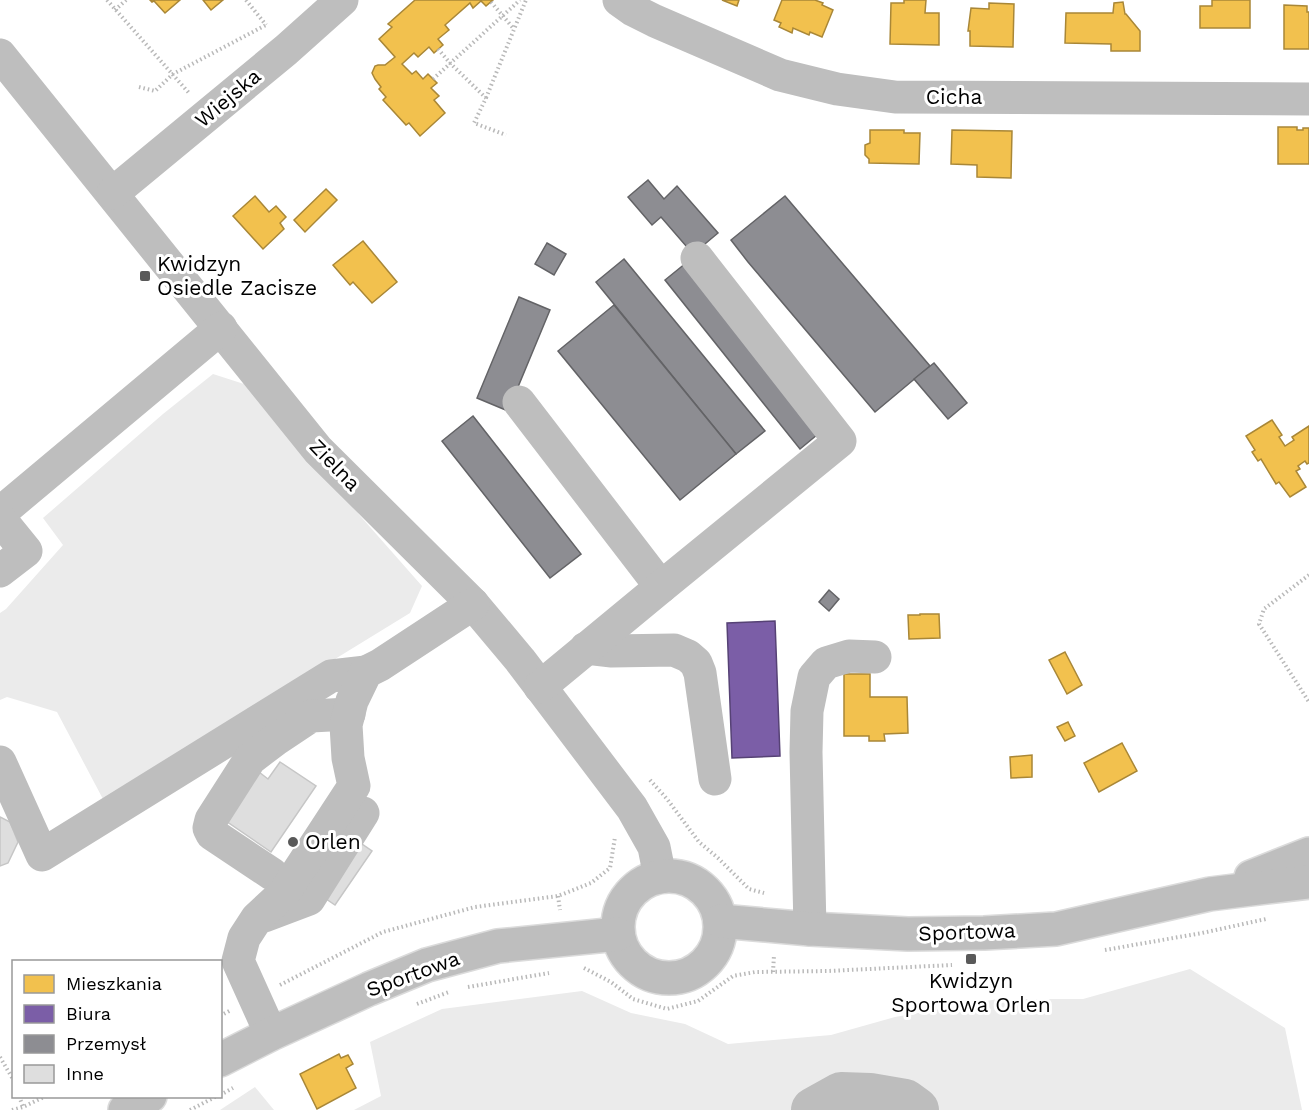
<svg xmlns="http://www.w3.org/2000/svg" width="1309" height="1110" font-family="'Work Sans',sans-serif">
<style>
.green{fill:#ebebeb}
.homes{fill:#f2c14e;stroke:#a98737;stroke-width:1.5}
.offices{fill:#7b5ea7;stroke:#564275;stroke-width:1.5}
.industry{fill:#8d8d92;stroke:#636366;stroke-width:1.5}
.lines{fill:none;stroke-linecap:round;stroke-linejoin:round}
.river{stroke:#bdbdbd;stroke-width:46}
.building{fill:#dedede;stroke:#c6c6c6;stroke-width:1.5}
.major-casing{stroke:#dbdbdb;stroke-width:36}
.path{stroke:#b9b9b9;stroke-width:4;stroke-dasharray:1.5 3;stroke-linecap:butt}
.minor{stroke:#bebebe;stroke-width:33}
.major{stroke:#bebebe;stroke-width:33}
.poi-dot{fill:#595959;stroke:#fff;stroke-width:2}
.labels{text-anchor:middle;stroke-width:6;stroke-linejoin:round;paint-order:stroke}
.street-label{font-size:21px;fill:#000;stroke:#fff}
.poi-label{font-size:21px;fill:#000;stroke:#fff;text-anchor:start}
</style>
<rect width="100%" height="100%" fill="#fff"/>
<g class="green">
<path d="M213,374l31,10 178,202 -12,27 -306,188 -47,-89 -50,-15 -7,3v-87l6,-4 57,-64 -20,-27 120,-104z"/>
<path d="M1190,969l95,59 17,82h-948l27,-14 -11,-54 72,-33 140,-18 49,22 54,11 43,20 103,-9 64,-18 103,-18h85z"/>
<path d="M255,1087l19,23h-54z"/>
</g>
<g class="homes">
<path d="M150,0h30l-15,13 -11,-12 -2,1z"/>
<path d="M203,0h20l-12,10z"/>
<path d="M415,0h78l-7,6 -5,-5 -8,7 -3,-5 -25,22 4,5 -11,9 5,6 -9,8 -5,-6 -11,10 -4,-4 -12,11 10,10 4,-3 7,8 5,-5 9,9 -6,5 8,8 -5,4 11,13 -25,23 -11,-13 -3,2 -23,-25 3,-3 -7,-8 2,-2 -6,-8 -3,-6 3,-7 3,-1h7l10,-8 -16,-18 13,-12 -4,-3z"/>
<path d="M722,0h17l-2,6z"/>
<path d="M782,0h33l8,3 -1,2 11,5 -11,27 -12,-5 -1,3 -16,-7 -1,5 -13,-6 2,-4 -7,-3z"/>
<path d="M904,0h22l-1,13h14v32l-49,-1 1,-41h13z"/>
<path d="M1212,0h38v28h-50v-22h12z"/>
<path d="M1123,2l2,12h1l14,17v20h-29v-7l-46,-1 1,-30h47l1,-10z"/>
<path d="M989,3l25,1 -1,43 -43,-1v-15h-2l3,-23 18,1z"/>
<path d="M1284,5l23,1v6h2v37h-25z"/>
<path d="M1278,127h19v3h6v-2h6v36h-31z"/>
<path d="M870,130h34v3h16l-1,31 -50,-1v-4l-4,-4v-10l5,-2z"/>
<path d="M952,130l60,1 -1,47 -34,-1v-12l-26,-1z"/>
<path d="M326,189l11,11 -32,32 -11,-12z"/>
<path d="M255,196l14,16 7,-6 10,11 -6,6 4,6 -21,20 -30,-33z"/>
<path d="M363,241l34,41 -25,21 -19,-21 -3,3 -17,-20z"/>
<path d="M1272,420l10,15 -3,2 6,9 9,-6 -2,-3 17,-11v37l-2,1 -2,-3 -7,5 2,3 -4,2 10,16 -16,10 -11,-15 -3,2 -15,-25 -3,2 -6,-9 3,-2 -9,-14z"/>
<path d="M920,614h19l1,24 -31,1 -1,-24h12z"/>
<path d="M1065,652l17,33 -15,9 -18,-34z"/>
<path d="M844,674h26v23h37l1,36 -24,1 1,7h-16v-5h-25z"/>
<path d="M1068,722l7,14 -10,5 -8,-14z"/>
<path d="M1122,743l15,28 -38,21 -15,-29z"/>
<path d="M1032,755v22l-21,1 -1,-21z"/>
<path d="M339,1054l2,4 7,-3 5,9 -7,4 10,20 -39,21 -17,-35z"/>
</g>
<path class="offices" d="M775,621l5,135 -48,2 -5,-135z"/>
<g class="industry">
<path d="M648,180l16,19 13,-13 41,47 -25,21 -32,-37 -9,8 -24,-28z"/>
<path d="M785,196l145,170 -55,46 -127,-150 -17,-22z"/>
<path d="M547,243l19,11 -12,21 -19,-11z"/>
<path d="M624,259l141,172 -29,23 -140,-172z"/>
<path d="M686,263l137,167 -23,19 -135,-169z"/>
<path d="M519,297l31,13 -42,101 -31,-13z"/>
<path d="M614,305l122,149 -56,46 -122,-149z"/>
<path d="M934,363l33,40 -19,16 -34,-40z"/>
<path d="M473,416l108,138 -31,24 -108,-137z"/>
<path d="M829,590l10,9 -10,12 -10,-9z"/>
</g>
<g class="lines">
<path class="river" d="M814,1110l27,-15 29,1 35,6 11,8"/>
</g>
<g class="building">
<path d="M280,762l36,24 -45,66 -45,-31 33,-49 9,7z"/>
<path d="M320,815l52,36 -37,54 -53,-36z"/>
<path d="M0,817l10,5 8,20 -10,21 -8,3z"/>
</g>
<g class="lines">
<g class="major-casing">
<g id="major">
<circle cx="669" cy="927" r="51"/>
<path d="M1251,877l58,-23"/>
<path d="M720,921l90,8 98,5 76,-1 72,-4 154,-35 99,-12"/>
<path d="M220,1060l51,-26 98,-45 58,-24 71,-19 120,-12"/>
<path d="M125,1110l25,-14"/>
</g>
</g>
<g class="path">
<path d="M107,0l82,93"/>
<path d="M246,0l20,25"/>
<path d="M491,2l23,27"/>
<path d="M115,10l11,-10"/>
<path d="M438,49l12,14 36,35 -12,25 32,12"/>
<path d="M433,79l87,-79"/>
<path d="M139,87l16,4 18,-17 93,-49 1,1"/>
<path d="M486,98l40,-98"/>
<path d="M1309,575l-45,34 -5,15 50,78"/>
<path d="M650,780l17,19 32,43 19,16 31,31 15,4"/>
<path d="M558,896l2,14"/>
<path d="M1105,950l97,-17 64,-14"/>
<path d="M584,968l27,14 22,17 34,10 31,-8 35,-25 22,-4 73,-1 124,-6"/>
<path d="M773,972l1,-17"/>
<path d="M280,985l103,-53 92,-25 83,-11 33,-13 19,-15 5,-31"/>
<path d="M468,987l81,-14"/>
<path d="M417,1004l32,-12"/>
<path d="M220,1016l11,-6"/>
<path d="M0,1057l14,24"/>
<path d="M220,1095l13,-7"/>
<path d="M19,1096l4,11"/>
<path d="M12,1110l11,-3 23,-11"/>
<path d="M190,1110l27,-14"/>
</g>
<g class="minor">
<path d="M619,0l14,10 22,11 125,54 57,14 58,8 414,2"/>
<path d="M0,55l318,395 155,154 47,56 112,148 22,39 6,30"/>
<path d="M113,193l173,-143 56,-50"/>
<path d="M519,402l142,185"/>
<path d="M0,513l221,-185"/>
<path d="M0,519l26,32 -26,20"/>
<path d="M586,648l26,3 62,-1 14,6 8,7 4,10 15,106"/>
<path d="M540,687l121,-100 179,-146 -143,-183"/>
<path d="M0,762l42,93 289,-179 35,-4"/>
<path d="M272,874l-60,-40 -3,-6 2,-8 39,-61 25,-19 36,-24 38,-2"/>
<path d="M264,916l45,-17 54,-86"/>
<path d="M810,929l-4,-177 1,-41 7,-34 12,-14 23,-7 26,1"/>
<path d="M271,1034l-33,-73 6,-23 13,-20 27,-25 70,-107 -6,-28 -2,-33 6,-24 14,-29 14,-7 93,-61"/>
</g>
<use href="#major" class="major"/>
</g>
<g class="poi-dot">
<rect x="139" y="270" width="12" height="12" rx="3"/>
<circle cx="293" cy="842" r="6"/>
<rect x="965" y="953" width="12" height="12" rx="3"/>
</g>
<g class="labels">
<g class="street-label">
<text x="954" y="104">Cicha</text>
<text transform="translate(228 98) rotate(-40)" y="7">Wiejska</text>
<text transform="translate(335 465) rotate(46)" y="7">Zielna</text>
<text transform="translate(967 932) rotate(-2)" y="7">Sportowa</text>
<text transform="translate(413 974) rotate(-20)" y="7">Sportowa</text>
</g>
<g class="poi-label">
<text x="157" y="271">Kwidzyn<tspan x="157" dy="24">Osiedle Zacisze</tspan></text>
<text x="305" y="849">Orlen</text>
<text x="971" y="988" text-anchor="middle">Kwidzyn<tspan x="971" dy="24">Sportowa Orlen</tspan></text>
</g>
</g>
<rect x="12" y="960" width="210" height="138" fill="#ffffff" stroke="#999999" stroke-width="1.5"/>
<rect x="24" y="975" width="30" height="18" fill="#f2c14e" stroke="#999999" stroke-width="1.5"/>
<text x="66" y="990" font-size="18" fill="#000000">Mieszkania</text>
<rect x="24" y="1005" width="30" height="18" fill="#7b5ea7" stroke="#999999" stroke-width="1.5"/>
<text x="66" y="1020" font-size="18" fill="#000000">Biura</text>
<rect x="24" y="1035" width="30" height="18" fill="#8d8d92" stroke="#999999" stroke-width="1.5"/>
<text x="66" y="1050" font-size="18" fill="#000000">Przemysł</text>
<rect x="24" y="1065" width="30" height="18" fill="#dedede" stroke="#999999" stroke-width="1.5"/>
<text x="66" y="1080" font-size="18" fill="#000000">Inne</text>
</svg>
